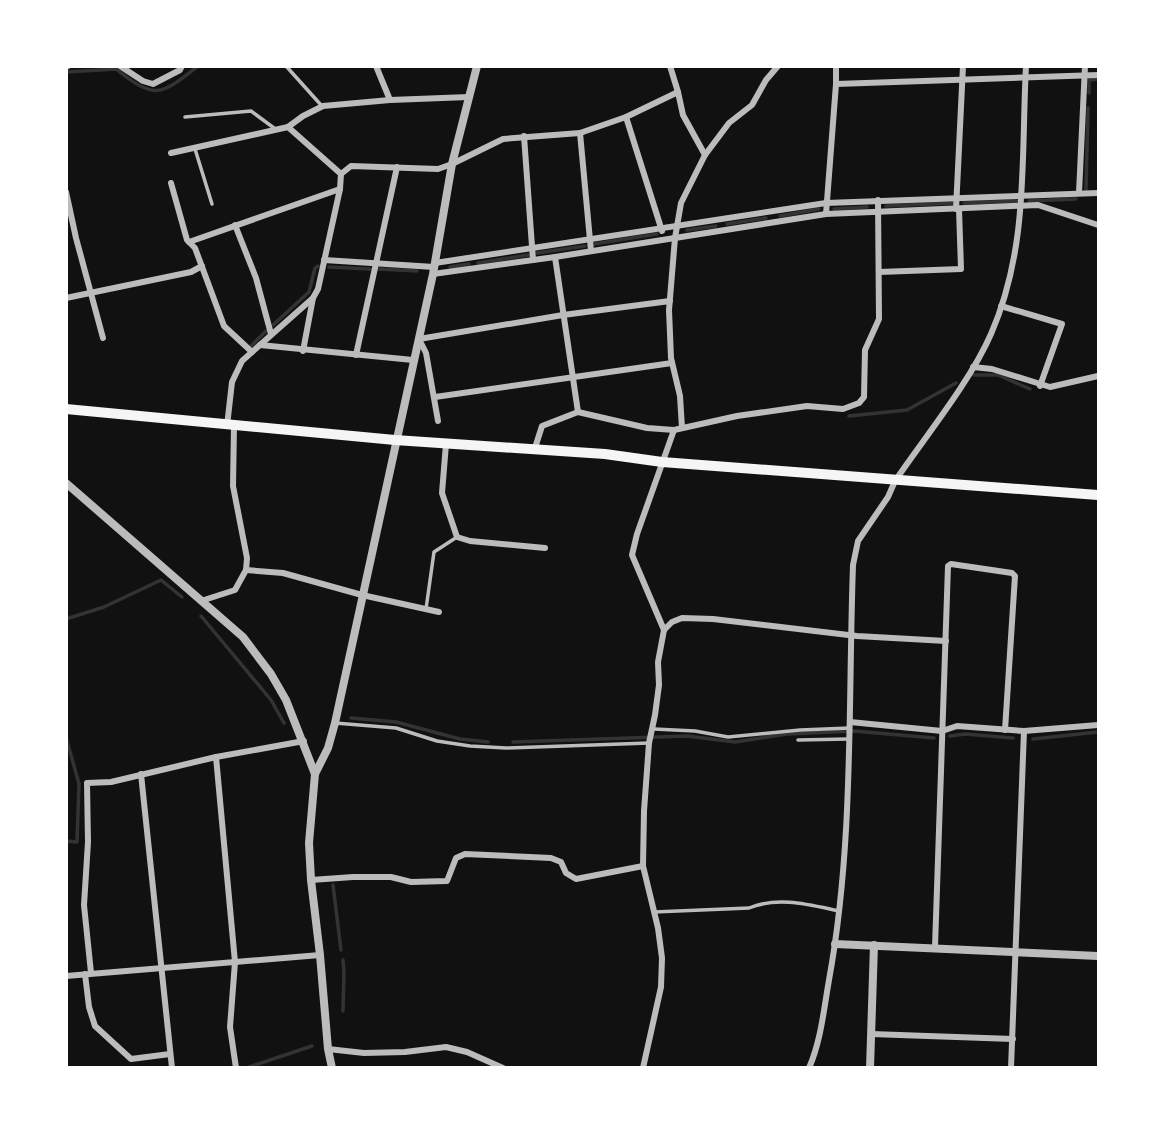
<svg xmlns="http://www.w3.org/2000/svg" width="1165" height="1134" font-family="Arial,sans-serif">
<style>
.lines{fill:none;stroke-linecap:round;stroke-linejoin:round}
.stream{stroke:#333;stroke-width:3.5}
.service{stroke:#bcbcbc;stroke-width:3.5}
.minor{stroke:#bcbcbc;stroke-width:6}
.tertiary{stroke:#bcbcbc;stroke-width:8}
.primary{stroke:#f5f5f5;stroke-width:10}
</style>
<rect width="100%" height="100%" fill="#111"/>
<g class="lines">
<g class="stream">
<path d="M66,72l50,-3c39,31 44,27 82,-3"/>
<path d="M1089,93v-13l9,-1"/>
<path d="M1086,189l2,-81"/>
<path d="M1029,201l47,-2"/>
<path d="M964,203l52,-2"/>
<path d="M886,206l67,-3"/>
<path d="M834,209l33,-2"/>
<path d="M780,216l39,-7"/>
<path d="M727,224l39,-6"/>
<path d="M687,230l29,-4"/>
<path d="M594,244l63,-10"/>
<path d="M537,253l48,-7"/>
<path d="M478,263l50,-8"/>
<path d="M329,267l41,2"/>
<path d="M450,267l19,-3"/>
<path d="M379,269l38,2"/>
<path d="M273,325l36,-33 6,-24 3,-2"/>
<path d="M252,345l14,-14"/>
<path d="M974,375h24l32,14"/>
<path d="M849,416l58,-6 49,-27"/>
<path d="M201,616l70,84 13,23"/>
<path d="M66,619l38,-12 57,-27 21,17"/>
<path d="M351,718l45,4 64,17 28,3"/>
<path d="M950,736l15,-2 48,4"/>
<path d="M66,737l13,47 -2,58 -11,-1"/>
<path d="M1033,739l65,-7"/>
<path d="M513,742l174,-6 48,6 52,-8 67,-3 80,7"/>
<path d="M333,885l8,65"/>
<path d="M343,960l1,12 -1,39"/>
<path d="M246,1068l66,-22"/>
</g>
<g class="service">
<path d="M286,66l35,39"/>
<path d="M185,117l66,-6 23,17"/>
<path d="M195,149l17,55"/>
<path d="M426,609l8,-57 23,-15"/>
<path d="M335,723l61,5 41,13 33,5 36,2 143,-5"/>
<path d="M654,729l41,2 33,6 72,-7 50,-2"/>
<path d="M798,740l50,-1"/>
<path d="M654,912l95,-4c29,-12 61,-3 90,3"/>
</g>
<g class="minor">
<path d="M120,66l23,15 10,3 27,-14 2,-4"/>
<path d="M376,66l14,34"/>
<path d="M670,66l8,26"/>
<path d="M836,66v18"/>
<path d="M66,67l2,-1"/>
<path d="M626,117l36,114"/>
<path d="M288,127l15,-11 20,-10 67,-6 79,-3"/>
<path d="M580,133l11,118"/>
<path d="M524,136l9,124"/>
<path d="M171,153l117,-26 53,47"/>
<path d="M171,183l16,57 8,8 29,78 28,26"/>
<path d="M66,192l10,46 27,100"/>
<path d="M1079,193l6,-127"/>
<path d="M956,209l7,-143"/>
<path d="M826,214l10,-130 262,-9"/>
<path d="M235,225l21,53 15,56"/>
<path d="M189,242l151,-53"/>
<path d="M555,257l23,155"/>
<path d="M324,260l110,7"/>
<path d="M435,263l391,-60 272,-10"/>
<path d="M879,272l82,-3 -2,-60"/>
<path d="M433,274l122,-17 271,-43 212,-9 60,20"/>
<path d="M66,298l125,-26 11,-6"/>
<path d="M1001,306l61,18 -22,62"/>
<path d="M260,345l153,15"/>
<path d="M303,351l10,-53"/>
<path d="M356,355l41,-188"/>
<path d="M973,367l19,2 58,18 48,-11"/>
<path d="M435,397l237,-34"/>
<path d="M438,421l-12,-68 -7,-14 144,-24 107,-14"/>
<path d="M227,426l5,-44 10,-21 71,-63 5,-9 22,-100 1,-15 10,-8 87,3 14,-5 51,-25 77,-6 46,-16 52,-25 5,23 22,40"/>
<path d="M682,428l-2,-32 -9,-38 -2,-48 6,-72 6,-35 24,-48 24,-32 23,-18 14,-25 12,-14"/>
<path d="M446,444l-4,49 15,44 13,4 75,7"/>
<path d="M534,451l8,-25 36,-14 69,16 27,2 63,-14 70,-10 36,3 16,-6 5,-6 1,-47 14,-31 -1,-119"/>
<path d="M246,570l37,3 79,22 77,17"/>
<path d="M201,601l34,-11 11,-20 1,-12 -14,-72 1,-60"/>
<path d="M664,630l-32,-75 5,-21 37,-104"/>
<path d="M850,722l92,9 15,-5 67,5 74,-6"/>
<path d="M216,757l19,205 -5,65 6,41"/>
<path d="M141,774l31,294"/>
<path d="M311,880l42,-3h38l20,5 36,-1 9,-23 9,-4 86,4 10,4 5,11 10,6 67,-13"/>
<path d="M935,947l13,-381 3,-2 61,9 3,3 -10,154"/>
<path d="M91,973l-7,-68 4,-63 -1,-59 24,-1 105,-25 88,-16"/>
<path d="M85,974l4,33 6,19 36,33 39,-5"/>
<path d="M66,976l254,-21"/>
<path d="M871,1034l142,5"/>
<path d="M328,1049l36,4 41,-1 41,-5 21,5 36,16"/>
<path d="M643,1068l18,-81 1,-29 -4,-30 -15,-62 1,-55 5,-68 6,-28 4,-30 -1,-23 6,-32 8,-8 10,-4 31,1 144,17 89,5"/>
<path d="M809,1068c12,-27 15,-60 20,-88 25,-137 19,-277 24,-415l5,-24 30,-44 7,-16c30,-44 75,-99 96,-147 38,-87 30,-176 35,-268"/>
<path d="M1011,1068l13,-337"/>
</g>
<g class="tertiary">
<path d="M66,483l177,154 28,37 15,26 29,74 -6,69 2,37 9,75 8,94 4,19"/>
<path d="M315,774l13,-26 7,-25 98,-449 19,-110 25,-98"/>
<path d="M835,944l263,12"/>
<path d="M870,1068l4,-123"/>
</g>
<path class="primary" d="M66,409l329,31 210,14 57,8 436,33"/>
</g>
<rect width="1165" height="1134" fill="none" stroke="#ffffff" stroke-width="136"/>
</svg>
